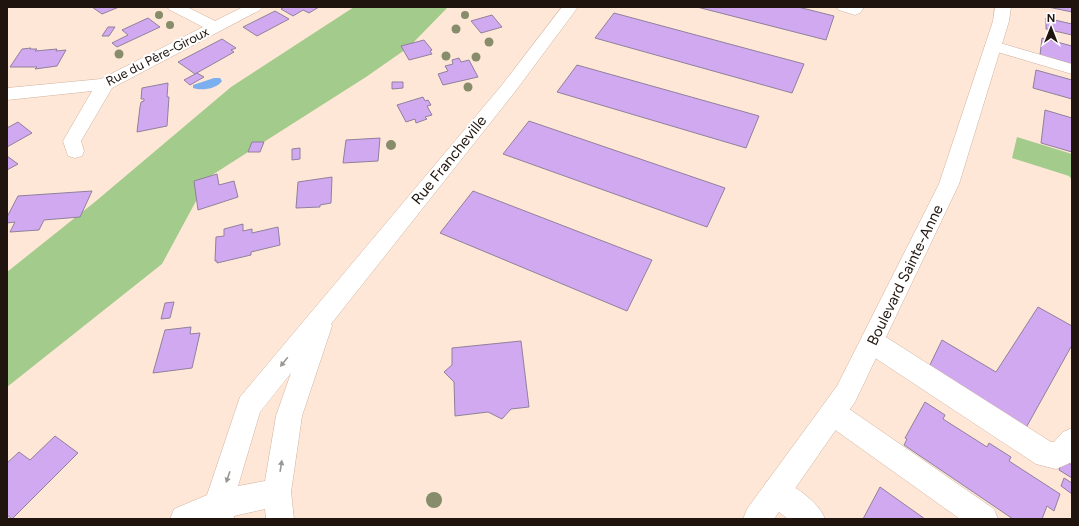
<svg xmlns="http://www.w3.org/2000/svg" width="1079" height="526" font-family="Figtree,sans-serif">
<style>
.green{fill:#a2cb8c}
.water{fill:#7cafef}
.building{fill:#d1a9f1;stroke:#8f819b}
.lines{fill:none;stroke-linecap:round;stroke-linejoin:round}
.minor-casing{stroke:#cfb29f;stroke-width:1}
.major-casing{stroke:#cfb29f;stroke-width:1}
.minor{fill:#fff;fill-rule:evenodd}
.major{fill:#fff;fill-rule:evenodd}
.tree{fill:#878c6a}
.oneway{fill:#9a9693}
.labels{text-anchor:middle;stroke-width:4;stroke-linejoin:round;paint-order:stroke}
.far-street-label{font-size:13px;fill:#1f150e;stroke:#fff}
.street-label{font-size:15px;fill:#1f150e;stroke:#fff}
</style>
<rect width="100%" height="100%" fill="#ffe7d7"/>
<g class="green">
<path d="M354,7h94l-39,40 -43,30 -157,100 -47,87 -155,123v-115l89,-71 135,-114z"/>
<path d="M1017,137l55,17v26l-3,-4 -57,-18z"/>
</g>
<path class="water" d="M214,78h6l2,3c-5,8 -21,10 -29,7v-3z"/>
<g class="building">
<path d="M92,7h27l-17,7z"/>
<path d="M284,7h35l-10,6 -6,-3 -10,6 -12,-7z"/>
<path d="M697,7h101l36,9 -8,24z"/>
<path d="M1048,7h24v5z"/>
<path d="M275,11l14,8 -32,17 -14,-9z"/>
<path d="M614,13l190,51 -12,29 -197,-55z"/>
<path d="M492,15l10,12 -21,6 -10,-12z"/>
<path d="M148,18l12,9 -43,20 -5,-4 16,-8 -6,-5z"/>
<path d="M1046,18l26,6v11l-26,-6z"/>
<path d="M108,27h7l-6,9h-7z"/>
<path d="M1042,38l30,8v18l-32,-9z"/>
<path d="M222,39l14,9 -5,2 3,2 -39,22 -17,-12z"/>
<path d="M424,40l8,10 -2,1 2,3 -23,6 -8,-14z"/>
<path d="M31,48l-1,1h7l-2,2 22,-2 -1,2 10,-1 -9,16 -22,3 2,-2h-27l12,-18z"/>
<path d="M459,58l2,4 8,-2 9,17 -35,8 -5,-11 10,-3 -3,-5 8,-2 -1,-4z"/>
<path d="M577,65l182,51 -13,32 -189,-56z"/>
<path d="M1036,70l36,10v19l-39,-11z"/>
<path d="M197,73l7,4 -14,8 -6,-5z"/>
<path d="M392,82h11v6l-11,1z"/>
<path d="M168,83l-1,14h2l-2,29 -30,6 3,-25 1,-5 3,-1v-2h-3l1,-11z"/>
<path d="M423,97l2,4 3,-1 3,5 -4,1 5,9 -7,2 2,2 -11,4 -1,-4 -9,3 -9,-17z"/>
<path d="M1045,110l27,8v34l-31,-9z"/>
<path d="M529,121l196,67 -18,39 -204,-73z"/>
<path d="M18,122l14,11 -25,14v-19z"/>
<path d="M380,138l-2,23 -35,2 3,-23z"/>
<path d="M252,142h12l-4,10h-12z"/>
<path d="M300,148v11l-8,1v-11z"/>
<path d="M7,156l11,8 -11,6z"/>
<path d="M217,174l2,11 15,-4 4,16 -40,13 -4,-29z"/>
<path d="M332,177l-1,26 -11,2v2l-24,1 2,-26z"/>
<path d="M92,191l-12,26 -36,3 -5,10 -29,2 5,-10 -8,1v-6l11,-21z"/>
<path d="M473,191l179,69 -25,51 -187,-78z"/>
<path d="M243,224v7l9,-2v4l26,-6 2,18 -29,7v3l-34,8v-2h-2l1,-24 8,-1v-7z"/>
<path d="M174,302l-4,16 -9,1 4,-16z"/>
<path d="M1038,307l34,19v19l-50,90 -96,-62 16,-33 54,32z"/>
<path d="M191,327l-1,7 10,-1 -8,35 -39,5 12,-43z"/>
<path d="M521,341l8,66 -18,2 -9,10 -14,-7 -33,4 -1,-34 -10,-10 8,-7v-17z"/>
<path d="M925,402l20,13 -2,4 44,28 2,-4 22,14 -2,4 51,33 -6,17 -7,-5 -5,13h-29l-109,-74 3,-6 -2,-1z"/>
<path d="M55,436l23,17 -66,66 -5,-4v-52l12,-11 11,8z"/>
<path d="M1063,460l9,5v13l-13,-8z"/>
<path d="M1064,478l8,5v11l-11,-8z"/>
<path d="M880,487l45,32h-62z"/>
</g>
<g class="lines">
<g class="minor-casing">
<g id="minor">
<path d="M167,7h20l28,14 28,-14h20l-3,3 -148,78 -31,53 3,10 -2,5 -7,2 -7,-2 -5,-15 29,-50 -85,9v-12l94,-9 102,-52 -33,-17z"/>
<path d="M562,7h16l-64,86 -183,231 1,2 -30,90 -11,76 3,27h-28l-1,-10 -31,7v3h-64l4,-10 33,-14 33,-98 262,-312zM291,373l-15,43 -11,65 -27,5 22,-74z"/>
<path d="M836,7h28l-4,6 -5,2 -16,-5z"/>
<path d="M993,41l79,23v10l-85,-25 -2,-3 2,-3z"/>
<path d="M872,331l9,3 170,108h3l9,-10 9,-4v34l-16,7 -20,-5 -173,-114 -3,-8 3,-8z"/>
<path d="M833,401l9,3 152,105 4,10h-38l-136,-97 -4,-9 4,-9z"/>
<path d="M776,478c18,7 42,23 49,41h-37l-22,-17 -4,-10 4,-10z"/>
</g>
</g>
<g class="major-casing">
<path id="major" d="M995,7h16l-2,14 -50,163 -104,218 -81,117h-31l4,-10 90,-123 102,-202 54,-163z"/>
</g>
<use href="#minor" class="minor"/>
<use href="#major" class="major"/>
</g>
<g class="tree">
<circle cx="159" cy="15" r="4"/>
<circle cx="465" cy="15" r="4"/>
<circle cx="170" cy="25" r="4"/>
<circle cx="456" cy="29" r="4.5"/>
<circle cx="489" cy="42" r="4.5"/>
<circle cx="119" cy="54" r="4.5"/>
<circle cx="446" cy="56" r="4.5"/>
<circle cx="476" cy="57" r="4.5"/>
<circle cx="468" cy="87" r="4.5"/>
<circle cx="391" cy="145" r="5"/>
<circle cx="434" cy="500" r="8"/>
</g>
<defs><path id="oneway-solid" d="M-6-.8H1V-3.2L6.5 0L1 3.2V.8H-6Z"/></defs>
<g class="oneway">
<use href="#oneway-solid" transform="translate(284 362) rotate(129)"/>
<use href="#oneway-solid" transform="translate(281 466) rotate(-81)"/>
<use href="#oneway-solid" transform="translate(228 477) rotate(109)"/>
</g>
<g class="labels">
<g class="far-street-label">
<text transform="translate(157 56) rotate(-27)" y="5">Rue du Père-Giroux</text>
</g>
<g class="street-label">
<text transform="translate(449 160) rotate(-51)" y="5">Rue Francheville</text>
<text transform="translate(905 275) rotate(-64)" y="5">Boulevard Sainte-Anne</text>
</g>
</g>
<rect width="1079" height="526" fill="none" stroke="#1f150e" stroke-width="16"/>
<g transform="translate(1051 28)" stroke="#ffffff" stroke-width="3" paint-order="stroke">
<path d="M0-3L7 15L0 10L-7 15Z" fill="#1f150e"/>
<text y="-6" font-size="11" font-weight="bold" text-anchor="middle" fill="#1f150e">N</text>
</g>
</svg>
